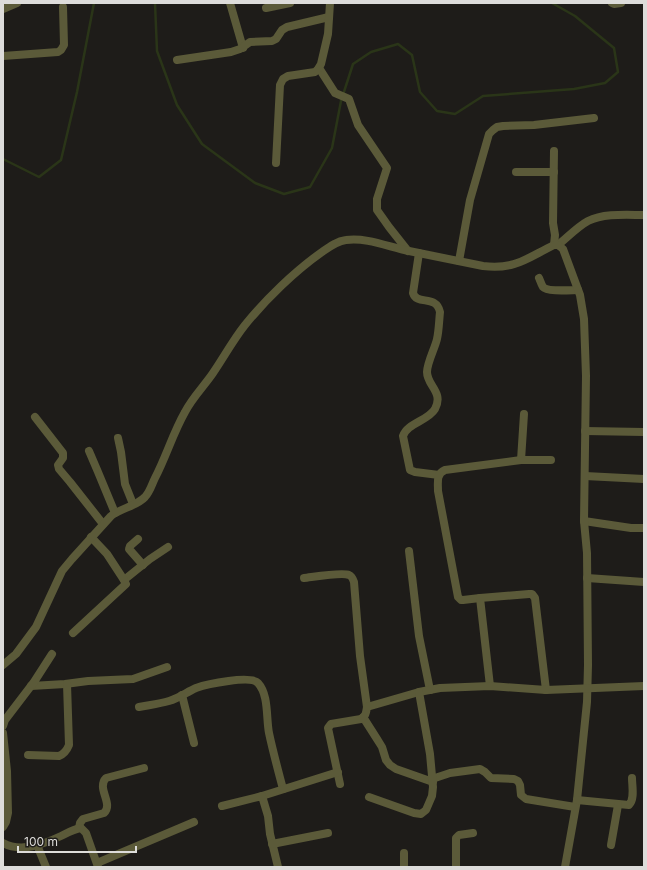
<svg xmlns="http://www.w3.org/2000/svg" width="647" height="870" font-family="Inter,sans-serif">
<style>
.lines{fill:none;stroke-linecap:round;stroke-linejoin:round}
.stream{stroke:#2a3518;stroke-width:2.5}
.street{stroke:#5b5a39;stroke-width:8}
</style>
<rect width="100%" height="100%" fill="#1e1c19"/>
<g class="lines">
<g class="stream">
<path d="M155,3l2,48 20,54 25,39 53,39 29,11 26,-7 22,-39 9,-47 12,-37 18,-12 27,-8 14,11 8,37 17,19 18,3 28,-18 91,-7 31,-6 13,-11 -4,-24 -39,-32 -23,-13"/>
<path d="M3,159l36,18 22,-17 16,-68 17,-89"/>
</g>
<g class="street">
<path d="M230,3l13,45"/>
<path d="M612,3l2,1 7,-1"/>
<path d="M266,8l24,-5"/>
<path d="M3,9l14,-6"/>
<path d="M3,56l55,-4 3,-2 3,-5 -1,-38"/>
<path d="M177,60l54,-8 9,-3 10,-7 22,-1 4,-2 6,-9 5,-3 42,-10"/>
<path d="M319,68l16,25 14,6 9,26 29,43 -10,31v11l12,17 19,24"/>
<path d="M276,163l4,-78 3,-6 5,-3 27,-4 3,-3 3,-5 7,-30 2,-31"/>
<path d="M516,172h38"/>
<path d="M554,245l1,-10 -2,-12 1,-72"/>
<path d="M558,245c10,-8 19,-18 30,-24 16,-8 39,-6 56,-6"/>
<path d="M419,253l-6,40c4,13 23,1 27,19 -1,9 -1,18 -3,27 -2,9 -10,24 -10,33 0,14 17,20 8,37 -7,12 -28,14 -32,27l7,34 5,2 24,3"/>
<path d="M459,261l11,-61 19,-66 4,-4 4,-3 6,-1 31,-1 60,-7"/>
<path d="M539,278c1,2 2,6 4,9 4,5 28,3 35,3"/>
<path d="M35,417l28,36v5l-5,7 1,4 11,13 33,42"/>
<path d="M585,431l59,1"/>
<path d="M118,438l3,14 4,32 8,20"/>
<path d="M89,451l9,21 17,41"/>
<path d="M521,460l3,-46"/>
<path d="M585,476l59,3"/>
<path d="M584,521l47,7h13"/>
<path d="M138,539l-8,7 -1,3 14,16"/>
<path d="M409,551l10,85 11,54"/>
<path d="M304,578c9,-1 38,-6 45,-3 3,1 4,4 5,7l6,74 7,51"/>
<path d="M587,578l57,4"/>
<path d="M124,580l26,-21 18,-12"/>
<path d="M480,598l-17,2h-2l-3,-3 -20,-106c0,-9 -2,-17 7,-21l76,-10h30"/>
<path d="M73,633l53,-49 -2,-4 -17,-26 -16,-17"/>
<path d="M3,665l13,-11 20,-27 26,-56 10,-12 39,-43c10,-8 26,-10 34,-19 5,-5 7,-13 10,-19 11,-21 18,-45 30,-66 7,-14 20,-27 28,-39 11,-16 20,-33 32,-48 21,-26 50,-54 77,-73 7,-5 15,-11 24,-12 20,-3 43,7 63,11 24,5 49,10 74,15 32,4 44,-8 71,-21h4l5,4 17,46 4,24 2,57 -2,145 3,32 1,112 -1,37 -10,98 -12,67"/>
<path d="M31,686l34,-2 23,-3 45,-2 34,-12"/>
<path d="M490,686l-10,-88 49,-4h3l3,4 11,92"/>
<path d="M182,695l12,48"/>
<path d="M139,707c10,-2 20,-3 30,-6 10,-3 18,-9 27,-13 11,-4 55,-13 62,-5 11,12 8,35 11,50 4,19 9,37 14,56"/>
<path d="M363,717l14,22 5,8 4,13 4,5 6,4 37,13"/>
<path d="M3,726l2,-6 29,-38 18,-28"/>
<path d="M3,733l4,38 1,42 -2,9 -3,5"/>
<path d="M28,755l31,1c5,-2 8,-6 10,-11l-2,-61"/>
<path d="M432,779l18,-6 30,-4 5,3 6,6 23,1 4,2 2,4 1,10 5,4 49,8"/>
<path d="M340,784l-12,-56 3,-4 30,-5c5,-3 5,-6 6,-12l52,-15 21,-4 50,-2 56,4 98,-4"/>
<path d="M262,796l76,-24"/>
<path d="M369,797l45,16 7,1 5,-4 6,-14 1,-9 -3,-33 -11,-62"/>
<path d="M577,800l52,5c6,-6 3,-19 3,-27"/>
<path d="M222,806l40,-10 6,20 2,18 8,33"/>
<path d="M79,828l1,-5 3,-4 21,-6c10,-9 -8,-25 2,-35l38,-10"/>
<path d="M3,843c18,10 41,1 58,-7 6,-3 13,-7 20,-8l5,5 12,34"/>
<path d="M272,844l56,-11"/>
<path d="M37,845l9,22"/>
<path d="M611,845l7,-40"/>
<path d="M404,853v14"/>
<path d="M97,863l97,-41"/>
<path d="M456,867v-29l3,-3 14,-2"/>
</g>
</g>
<rect width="647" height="870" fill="none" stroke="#dddcda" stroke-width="8"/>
<path d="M18 846v6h118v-6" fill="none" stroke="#dddcda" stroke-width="2"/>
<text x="24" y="846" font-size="12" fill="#dddcda" stroke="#1e1c19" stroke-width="3" paint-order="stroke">100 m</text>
</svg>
